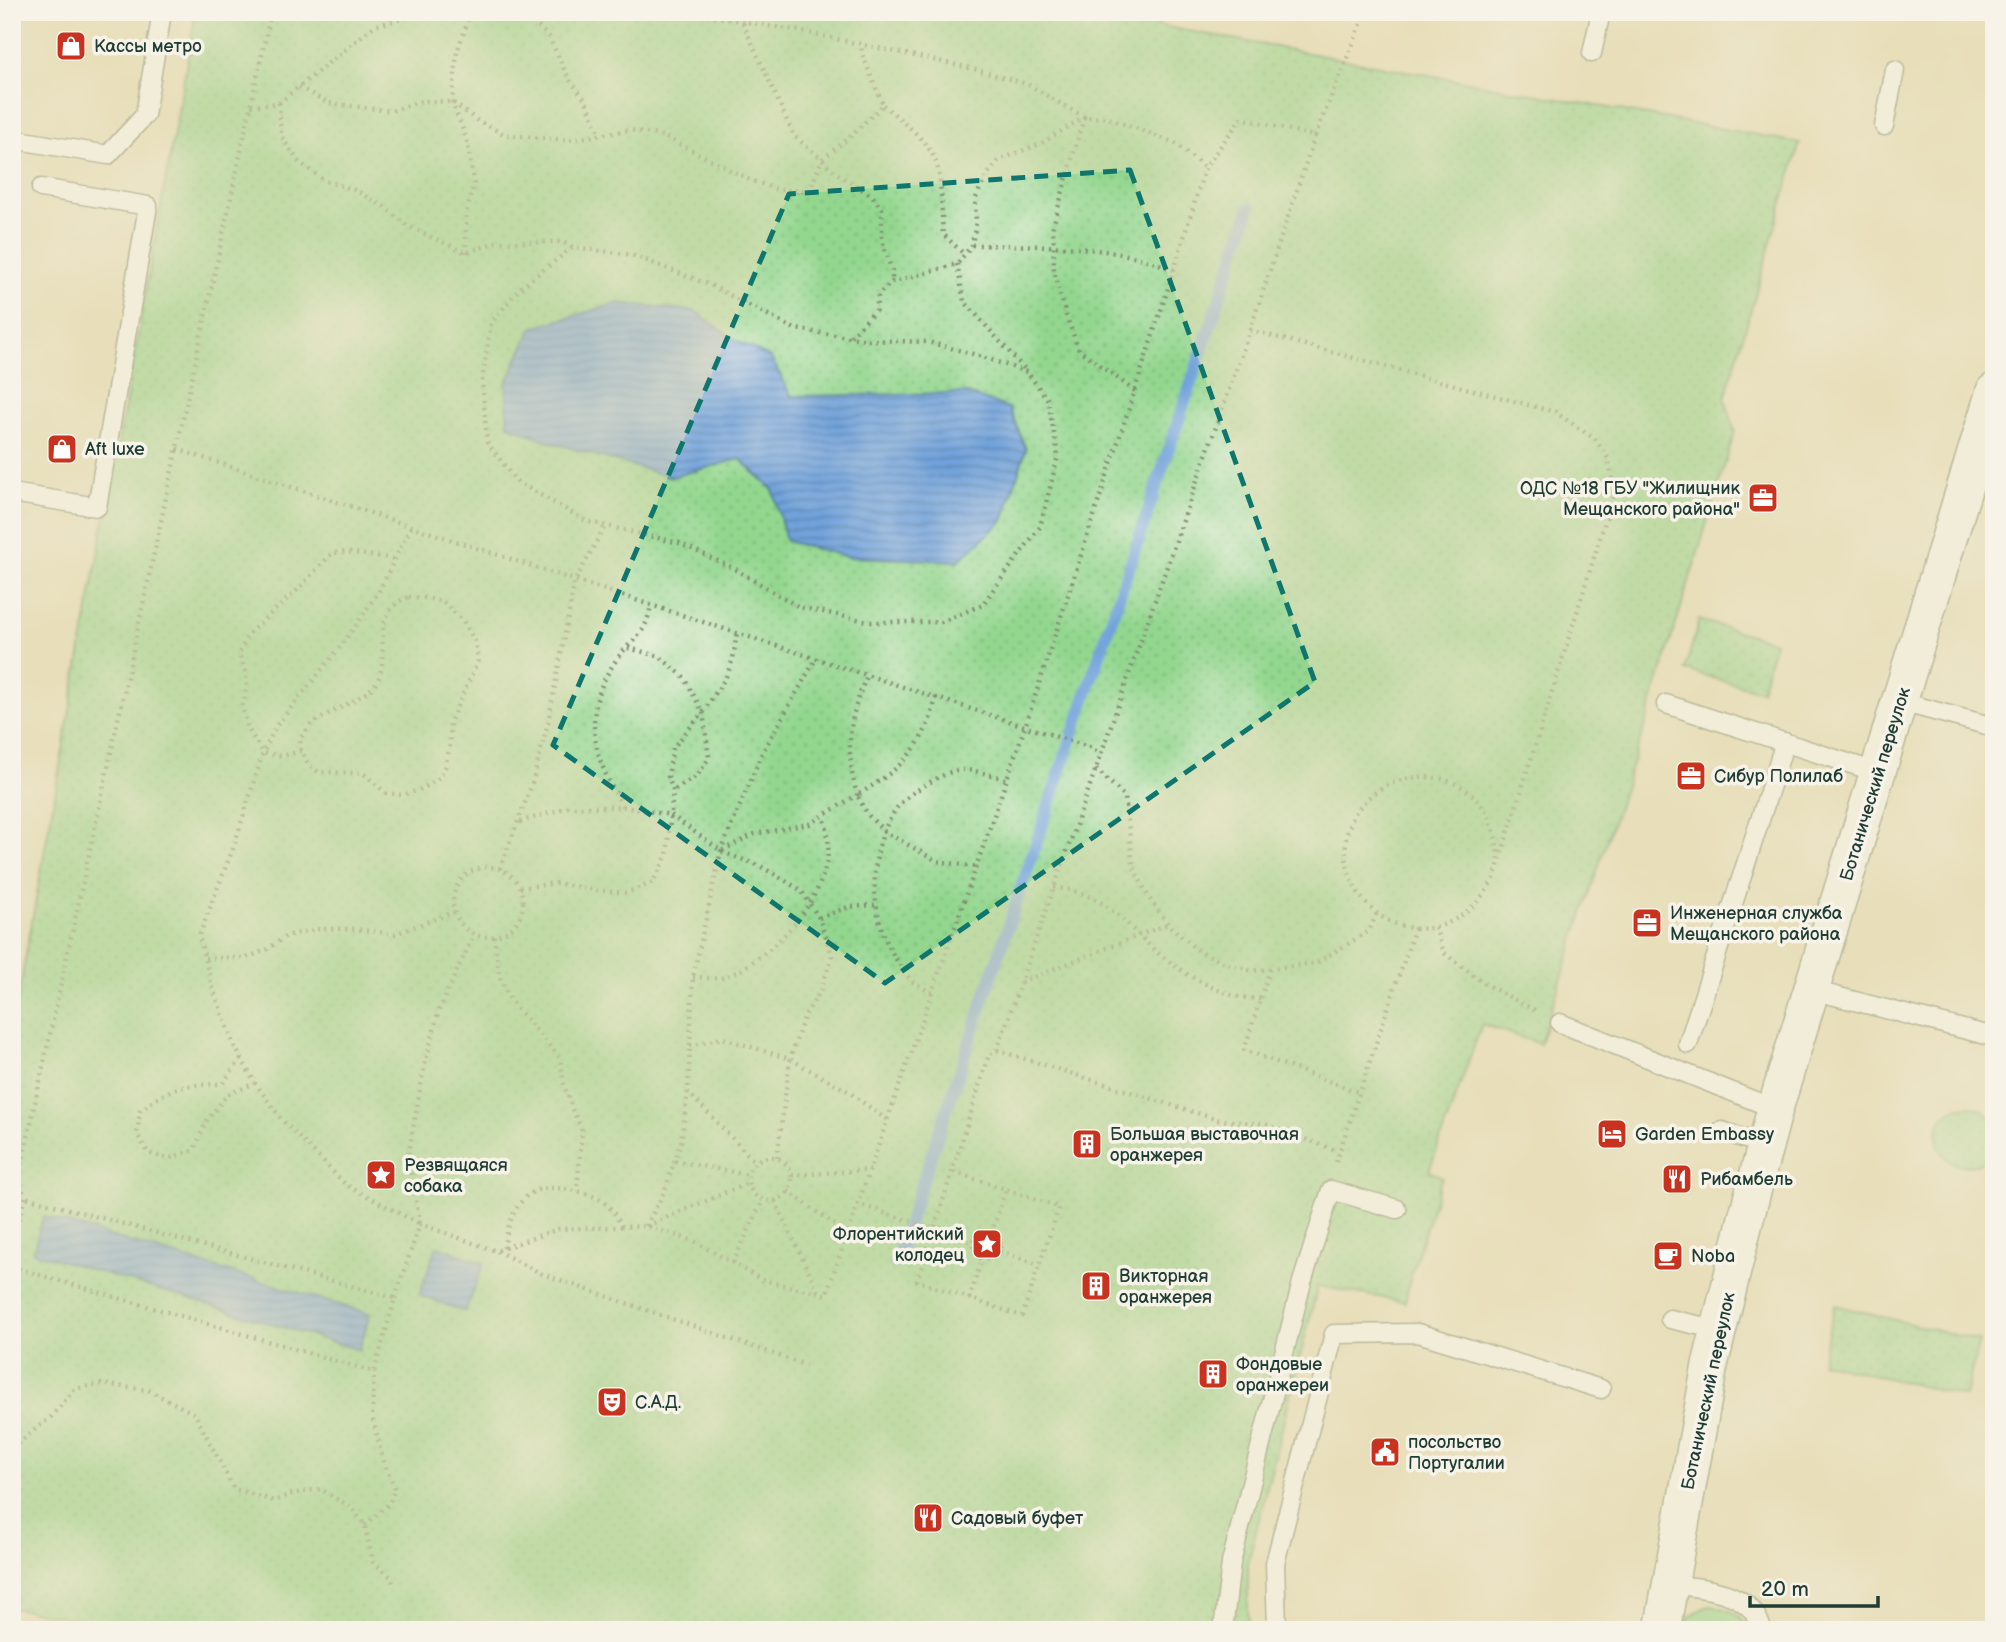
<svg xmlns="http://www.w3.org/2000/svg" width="2006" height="1642" font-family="'Balsamiq Sans',sans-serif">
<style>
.grass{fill:#93d78f;stroke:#598a62;stroke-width:2}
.park{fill:url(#park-dots);stroke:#598a62;stroke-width:2}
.water{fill:url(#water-rules);stroke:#487088;stroke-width:2}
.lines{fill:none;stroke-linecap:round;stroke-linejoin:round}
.stream{stroke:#71a2db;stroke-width:12}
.lane-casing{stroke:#848e76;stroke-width:21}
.street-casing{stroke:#848e76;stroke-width:38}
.path{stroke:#848e76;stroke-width:4.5;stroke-dasharray:2 5;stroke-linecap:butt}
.lane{stroke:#fff;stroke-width:18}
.street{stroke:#fff;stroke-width:35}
.marked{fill:none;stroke:#0f766e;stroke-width:5;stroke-dasharray:14 9;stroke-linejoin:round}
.labels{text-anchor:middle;stroke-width:7;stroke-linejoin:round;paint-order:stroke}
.poi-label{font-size:18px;fill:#1f3d34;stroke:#f7f3e8;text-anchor:start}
.street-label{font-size:18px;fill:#1f3d34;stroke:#f7f3e8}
</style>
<defs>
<pattern id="park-dots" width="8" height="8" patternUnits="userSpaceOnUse" patternTransform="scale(1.75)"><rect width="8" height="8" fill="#93d78f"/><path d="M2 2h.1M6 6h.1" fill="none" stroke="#7eb97c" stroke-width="1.8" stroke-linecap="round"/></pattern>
<pattern id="water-rules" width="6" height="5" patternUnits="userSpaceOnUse" patternTransform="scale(1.75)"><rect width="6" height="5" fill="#71a2db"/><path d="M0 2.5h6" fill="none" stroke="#5c85b2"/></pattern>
</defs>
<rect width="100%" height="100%" fill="#f7f3e8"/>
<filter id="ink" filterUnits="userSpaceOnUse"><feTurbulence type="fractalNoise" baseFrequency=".0143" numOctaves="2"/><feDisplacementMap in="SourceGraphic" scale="14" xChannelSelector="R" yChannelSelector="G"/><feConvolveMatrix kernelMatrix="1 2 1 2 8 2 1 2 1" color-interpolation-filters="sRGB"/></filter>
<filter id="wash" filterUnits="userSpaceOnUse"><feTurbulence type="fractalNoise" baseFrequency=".00686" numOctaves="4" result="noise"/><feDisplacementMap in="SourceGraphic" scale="28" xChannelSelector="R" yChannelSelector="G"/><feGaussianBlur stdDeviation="1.57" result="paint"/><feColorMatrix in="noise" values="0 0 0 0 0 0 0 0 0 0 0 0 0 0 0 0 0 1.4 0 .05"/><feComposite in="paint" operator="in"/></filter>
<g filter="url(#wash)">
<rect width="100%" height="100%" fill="#e8deb9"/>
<path class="grass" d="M1710,1606c18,2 31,7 38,24h-68c7,-14 16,-19 30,-24z"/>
<g class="park">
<path d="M196,12h889l715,131 -75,255 10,33 -89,291 -106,322 -58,-20 -53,147 13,6 -31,98 -6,27 -87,-16 -70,276v68h-1110l-126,-22v-576z"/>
<path d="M1699,620l76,22 -14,49 -76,-21z"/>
<circle cx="1967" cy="1136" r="30"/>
<path d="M1835,1305l144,36 -14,56 -144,-35z"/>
</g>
<g class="water">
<path d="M618,303l77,8 40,29 36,18 20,38 174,-3 44,15 17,41 -23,72 -45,40 -110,-4 -62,-16 -13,-51 -33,-31 -69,18 -121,-35 -42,-17 -2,-41 26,-56z"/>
<path d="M43,1216l327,98 -11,36 -326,-98z"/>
<path d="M437,1246l47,17 -19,49 -46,-17z"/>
</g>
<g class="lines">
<path class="stream" d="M895,1263l355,-1055"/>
</g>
</g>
<g filter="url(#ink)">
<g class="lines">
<g class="lane-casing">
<g id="lane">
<path d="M1592,53l9,-41"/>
<path d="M1884,126l11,-56"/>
<path d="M12,139l96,16 37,-40 17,-103"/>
<path d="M12,493l85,14 51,-301 -107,-18"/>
<path d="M1901,702l93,25"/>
<path d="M1666,704l213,69"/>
<path d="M1812,990l182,47"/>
<path d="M1560,1023l215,86"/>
<path d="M1688,1044l97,-302"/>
<path d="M1722,1131l44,15"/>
<path d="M1670,1319l49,11"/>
<path d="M1670,1584c34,5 82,5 92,46"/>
<path d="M1223,1630l8,-67 71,-281 29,-92 66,19"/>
<path d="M1277,1630l-2,-67 59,-229 84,-1 183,56"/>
</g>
</g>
<g class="street-casing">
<path id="street" d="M1662,1630l48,-265 35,-143 30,-113 219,-718"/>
</g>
<g class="path">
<path d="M523,12l26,25 20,42 17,22 14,33"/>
<path d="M686,12l113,19 167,36 61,17 57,33 -42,26 -43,17 -13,16 -11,24 1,22 -4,23 -15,19 -65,18 -14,13 -2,15 -26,27"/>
<path d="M743,23l51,113 28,23 10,11 40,26 10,13v32l10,30v11"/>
<path d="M299,87l29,16 63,8 30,-10 31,1 26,19 28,14 62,5 62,-10 33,6 87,44 29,10h31l12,-31 27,-21 34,-33 -21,-51 -1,-9"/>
<path d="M279,103l2,33 18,26 26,19 30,9 28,16 25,20 58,27 30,-11h66l11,5 59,8 78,30 85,44 73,11 60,2 45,12 54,18 21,28 10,56 -18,71 -58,78 -41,17h-69l-73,-15 -66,-39 -54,-25 -93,-22 -70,-40 -29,-39 -5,-61 9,-58 29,-35 53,-41"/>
<path d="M883,105c19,16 43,33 53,57 7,20 5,50 7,72l22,21"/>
<path d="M251,106l28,-3 95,-77 54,-14"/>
<path d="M1315,136l51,-124"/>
<path d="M972,245c67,1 140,-2 202,25"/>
<path d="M466,253v-40l8,-29 -7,-44 -15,-38 5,-50 14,-40"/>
<path d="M957,264l7,37 63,71"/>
<path d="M1250,330l305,82 40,27 13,19 7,32 -121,388c-24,44 -69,67 -115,37 -15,-11 -25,-26 -30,-43 -30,-103 144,-143 149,-13"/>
<path d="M1135,391l-56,-41 -13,-35 -12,-44 -1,-45 31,-109 24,1 67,25 30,25"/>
<path d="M177,449c304,101 608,200 912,298l12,7"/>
<path d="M411,527l-33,66 -36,52 -66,81 -13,27 -29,93 -35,90 14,53 22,58 20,36 27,37 64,65 74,39"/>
<path d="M409,597l17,1 17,4 19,18 13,21 3,20 -28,61v22l-5,23 -6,11 -17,11 -19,6 -17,-2 -23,-20 -45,-1 -9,-7 -8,-14 -1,-13c4,-4 7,-9 11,-13 14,-12 56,-27 65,-42 17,-28 -10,-71 33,-86z"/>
<path d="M628,648l31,8 24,20 20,36 6,46 -12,18 -24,15"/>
<path d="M936,697c-10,49 -37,74 -79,98l11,20 17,17 52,29 39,6"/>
<path d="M301,751l-18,5 -20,-3 -15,-24 -6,-23 5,-18 -1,-15 -7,-19 9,-20 48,-43 36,-38 15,-1 48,7"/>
<path d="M1096,769l29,28 8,69 16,32 19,26"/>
<path d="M623,806c-31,-49 -43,-96 -6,-147 16,-23 28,-20 34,-54"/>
<path d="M520,822l48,-15h56l47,8 50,36 34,-17 54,-10 48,-29c-12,-44 -9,-79 11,-121"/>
<path d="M722,852l38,14 41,24 18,28 13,38 -11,34 -17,27 -14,42 -13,99"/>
<circle cx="488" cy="902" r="35"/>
<path d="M500,869l33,-88 15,-59 27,-141 30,-55"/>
<path d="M1054,887c55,8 66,33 105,67 19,16 47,32 70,40 9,4 22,4 32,5"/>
<path d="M520,888l37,-5 38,7 31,3 27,-11 14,-27 6,-64 -5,-15 5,-28 30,-36 23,-35 7,-18 4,-27"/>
<path d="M819,918l29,-11 28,-2"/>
<path d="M1435,927l9,26 41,31 51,27"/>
<path d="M494,936l6,42 10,22 50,58 4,26 8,25 10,21 -5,61"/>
<path d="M205,958h41l22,-9 18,-13 29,-7h40l40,5 59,-22"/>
<path d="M1270,969l-26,81 114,42"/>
<path d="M693,977c9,0 19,2 27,1 14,-3 27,-12 38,-20 41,-30 86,-88 65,-142"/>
<path d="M1021,982l147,-58 28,25 28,14 29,8 63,-8 53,-32 8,-18"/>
<path d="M932,993c-6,-3 -13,-7 -19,-11 -5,-4 -9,-11 -13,-17 -31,-42 -35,-112 -4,-156 9,-14 42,-33 58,-38 15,-4 38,5 53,8"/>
<path d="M690,1046l33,-8 67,21 56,31 41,30"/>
<path d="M997,1050l222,70 46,4 72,27"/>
<path d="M241,1059l-19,25c-41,1 -49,1 -82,27l-3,23 11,19 20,6 26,-9 12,-28 21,-27 28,-12"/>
<path d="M688,1092l67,70"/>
<circle cx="770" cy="1179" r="22"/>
<path d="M675,1161l74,14"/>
<path d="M1336,1162l79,-234"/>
<path d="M954,1172l105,35 -37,109 -105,-35 17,-52 40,14"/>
<path d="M12,1174l7,4 6,19 -13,46"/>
<path d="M792,1175l78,-5"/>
<path d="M19,1178l252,-1166"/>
<path d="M788,1191l60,43"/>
<path d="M775,1201l44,92"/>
<path d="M420,1223l-12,-66 16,-89 15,-58 35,-76"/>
<path d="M646,1226l19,-36 16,-48 7,-51 5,-114 28,-126 41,-98 55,-96"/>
<path d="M647,1226l101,-43"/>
<circle cx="987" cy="1246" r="14"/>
<path d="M991,1233l15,-43"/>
<path d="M504,1248c3,-20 9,-45 29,-56 15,-9 55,-1 69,9 9,6 15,16 20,26"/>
<path d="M497,1251l45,23 264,91"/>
<path d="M1000,1251l40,14"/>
<path d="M733,1263l30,-63"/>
<path d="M12,1267l362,105 21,-74 -370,-101"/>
<path d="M395,1298l25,-74 76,27 62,-22 88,-3 48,15 68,39 64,15 199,-568 149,-457 31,-102 36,-50 74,18 -65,194 -253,720 -8,5 -55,174 -76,-25"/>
<path d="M969,1299l13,-40"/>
<path d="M12,1448l39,-31 24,-28 25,-5 48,6 47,24 39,75 40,12 18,-7 28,-5 31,18 14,18 8,37 18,15 2,6"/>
<path d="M365,1525l24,-21 6,-15 -12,-29 -11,-44 2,-44"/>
</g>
<use href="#lane" class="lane"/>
<use href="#street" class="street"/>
</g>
</g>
<path d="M0 0H2006V1642H0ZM1130,170l185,512 -430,301 -332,-238 236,-551z" fill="#e8deb9" fill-opacity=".55" fill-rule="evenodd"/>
<path class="marked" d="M1130,170l185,512 -430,301 -332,-238 236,-551z"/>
<defs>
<g id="shop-square" transform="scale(1.575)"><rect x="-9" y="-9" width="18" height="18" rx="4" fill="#c8321e" stroke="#f7f3e8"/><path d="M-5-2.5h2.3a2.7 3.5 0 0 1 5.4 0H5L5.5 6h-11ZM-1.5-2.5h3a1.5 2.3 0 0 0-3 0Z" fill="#fff"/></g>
<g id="office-square" transform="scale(1.575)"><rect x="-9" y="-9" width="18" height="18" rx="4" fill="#c8321e" stroke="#f7f3e8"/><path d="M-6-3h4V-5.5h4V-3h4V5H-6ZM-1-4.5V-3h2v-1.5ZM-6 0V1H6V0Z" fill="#fff"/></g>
<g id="hotel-square" transform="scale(1.575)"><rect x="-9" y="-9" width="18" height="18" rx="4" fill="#c8321e" stroke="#f7f3e8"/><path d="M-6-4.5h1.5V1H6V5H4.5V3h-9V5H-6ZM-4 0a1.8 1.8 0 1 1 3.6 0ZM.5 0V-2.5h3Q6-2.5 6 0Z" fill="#fff"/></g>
<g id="building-square" transform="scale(1.575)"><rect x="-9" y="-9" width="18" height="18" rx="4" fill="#c8321e" stroke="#f7f3e8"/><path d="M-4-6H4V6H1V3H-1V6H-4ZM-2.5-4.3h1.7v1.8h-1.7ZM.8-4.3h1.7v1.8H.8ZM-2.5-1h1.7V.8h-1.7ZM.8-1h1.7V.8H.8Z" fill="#fff"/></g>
<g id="sight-square" transform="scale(1.575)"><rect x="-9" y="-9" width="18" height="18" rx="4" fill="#c8321e" stroke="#f7f3e8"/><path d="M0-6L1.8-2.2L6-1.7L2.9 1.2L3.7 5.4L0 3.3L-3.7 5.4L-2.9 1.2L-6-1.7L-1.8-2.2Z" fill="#fff"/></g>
<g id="restaurant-square" transform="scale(1.575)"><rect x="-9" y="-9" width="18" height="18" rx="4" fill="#c8321e" stroke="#f7f3e8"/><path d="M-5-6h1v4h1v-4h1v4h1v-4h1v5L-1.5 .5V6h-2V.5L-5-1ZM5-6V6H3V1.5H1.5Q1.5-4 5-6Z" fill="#fff"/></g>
<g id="cafe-square" transform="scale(1.575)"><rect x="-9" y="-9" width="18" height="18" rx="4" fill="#c8321e" stroke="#f7f3e8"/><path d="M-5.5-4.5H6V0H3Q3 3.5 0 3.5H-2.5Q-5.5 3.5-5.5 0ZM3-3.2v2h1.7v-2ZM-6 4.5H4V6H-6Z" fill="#fff"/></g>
<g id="theatre-square" transform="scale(1.575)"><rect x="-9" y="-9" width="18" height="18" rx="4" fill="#c8321e" stroke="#f7f3e8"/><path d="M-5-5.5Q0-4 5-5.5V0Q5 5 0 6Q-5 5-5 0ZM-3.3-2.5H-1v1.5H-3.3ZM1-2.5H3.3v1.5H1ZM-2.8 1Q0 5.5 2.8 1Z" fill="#fff"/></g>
<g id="civic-square" transform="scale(1.575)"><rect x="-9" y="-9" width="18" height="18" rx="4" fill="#c8321e" stroke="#f7f3e8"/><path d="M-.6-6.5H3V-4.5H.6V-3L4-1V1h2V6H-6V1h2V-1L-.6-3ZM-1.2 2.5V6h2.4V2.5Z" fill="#fff"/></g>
</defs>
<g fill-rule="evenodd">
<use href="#shop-square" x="71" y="46"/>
<use href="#shop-square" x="62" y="449"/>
<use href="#office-square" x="1763" y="498"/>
<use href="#office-square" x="1691" y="776"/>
<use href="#office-square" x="1647" y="923"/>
<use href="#hotel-square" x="1612" y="1134"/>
<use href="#building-square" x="1087" y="1144"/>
<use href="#sight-square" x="381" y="1175"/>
<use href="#restaurant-square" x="1677" y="1179"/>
<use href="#sight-square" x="987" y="1244"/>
<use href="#cafe-square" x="1668" y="1256"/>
<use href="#building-square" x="1096" y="1286"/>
<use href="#building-square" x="1213" y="1374"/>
<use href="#theatre-square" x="612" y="1402"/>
<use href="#civic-square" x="1385" y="1452"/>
<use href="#restaurant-square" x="928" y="1518"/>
</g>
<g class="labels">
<g class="poi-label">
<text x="94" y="52">Кассы метро</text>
<text x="85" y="455">Aft luxe</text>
<text x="1740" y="494" text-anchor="end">ОДС №18 ГБУ "Жилищник<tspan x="1740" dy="21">Мещанского района"</tspan></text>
<text x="1714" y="782">Сибур Полилаб</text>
<text x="1670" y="919">Инженерная служба<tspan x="1670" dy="21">Мещанского района</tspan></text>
<text x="1110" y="1140">Большая выставочная<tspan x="1110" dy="21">оранжерея</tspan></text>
<text x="1635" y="1140">Garden Embassy</text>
<text x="404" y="1171">Резвящаяся<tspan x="404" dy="21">собака</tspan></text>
<text x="1700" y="1185">Рибамбель</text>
<text x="964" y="1240" text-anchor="end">Флорентийский<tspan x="964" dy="21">колодец</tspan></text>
<text x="1691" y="1262">Noba</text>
<text x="1119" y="1282">Викторная<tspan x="1119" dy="21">оранжерея</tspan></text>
<text x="1236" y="1370">Фондовые<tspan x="1236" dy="21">оранжереи</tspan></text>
<text x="635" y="1408">С.А.Д.</text>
<text x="1408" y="1448">посольство<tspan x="1408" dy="21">Португалии</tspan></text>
<text x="951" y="1524">Садовый буфет</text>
</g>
<g class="street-label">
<text transform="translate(1875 784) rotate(-73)" y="6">Ботанический переулок</text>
<text transform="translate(1708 1391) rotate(-78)" y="6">Ботанический переулок</text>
</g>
</g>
<rect width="2006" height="1642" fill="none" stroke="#f7f3e8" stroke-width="42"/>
<path d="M1750 1596v10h128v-10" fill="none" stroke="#1f3d34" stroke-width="3.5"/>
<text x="1761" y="1596" font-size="21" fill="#1f3d34" stroke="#f7f3e8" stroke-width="5" paint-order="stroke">20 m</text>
</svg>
